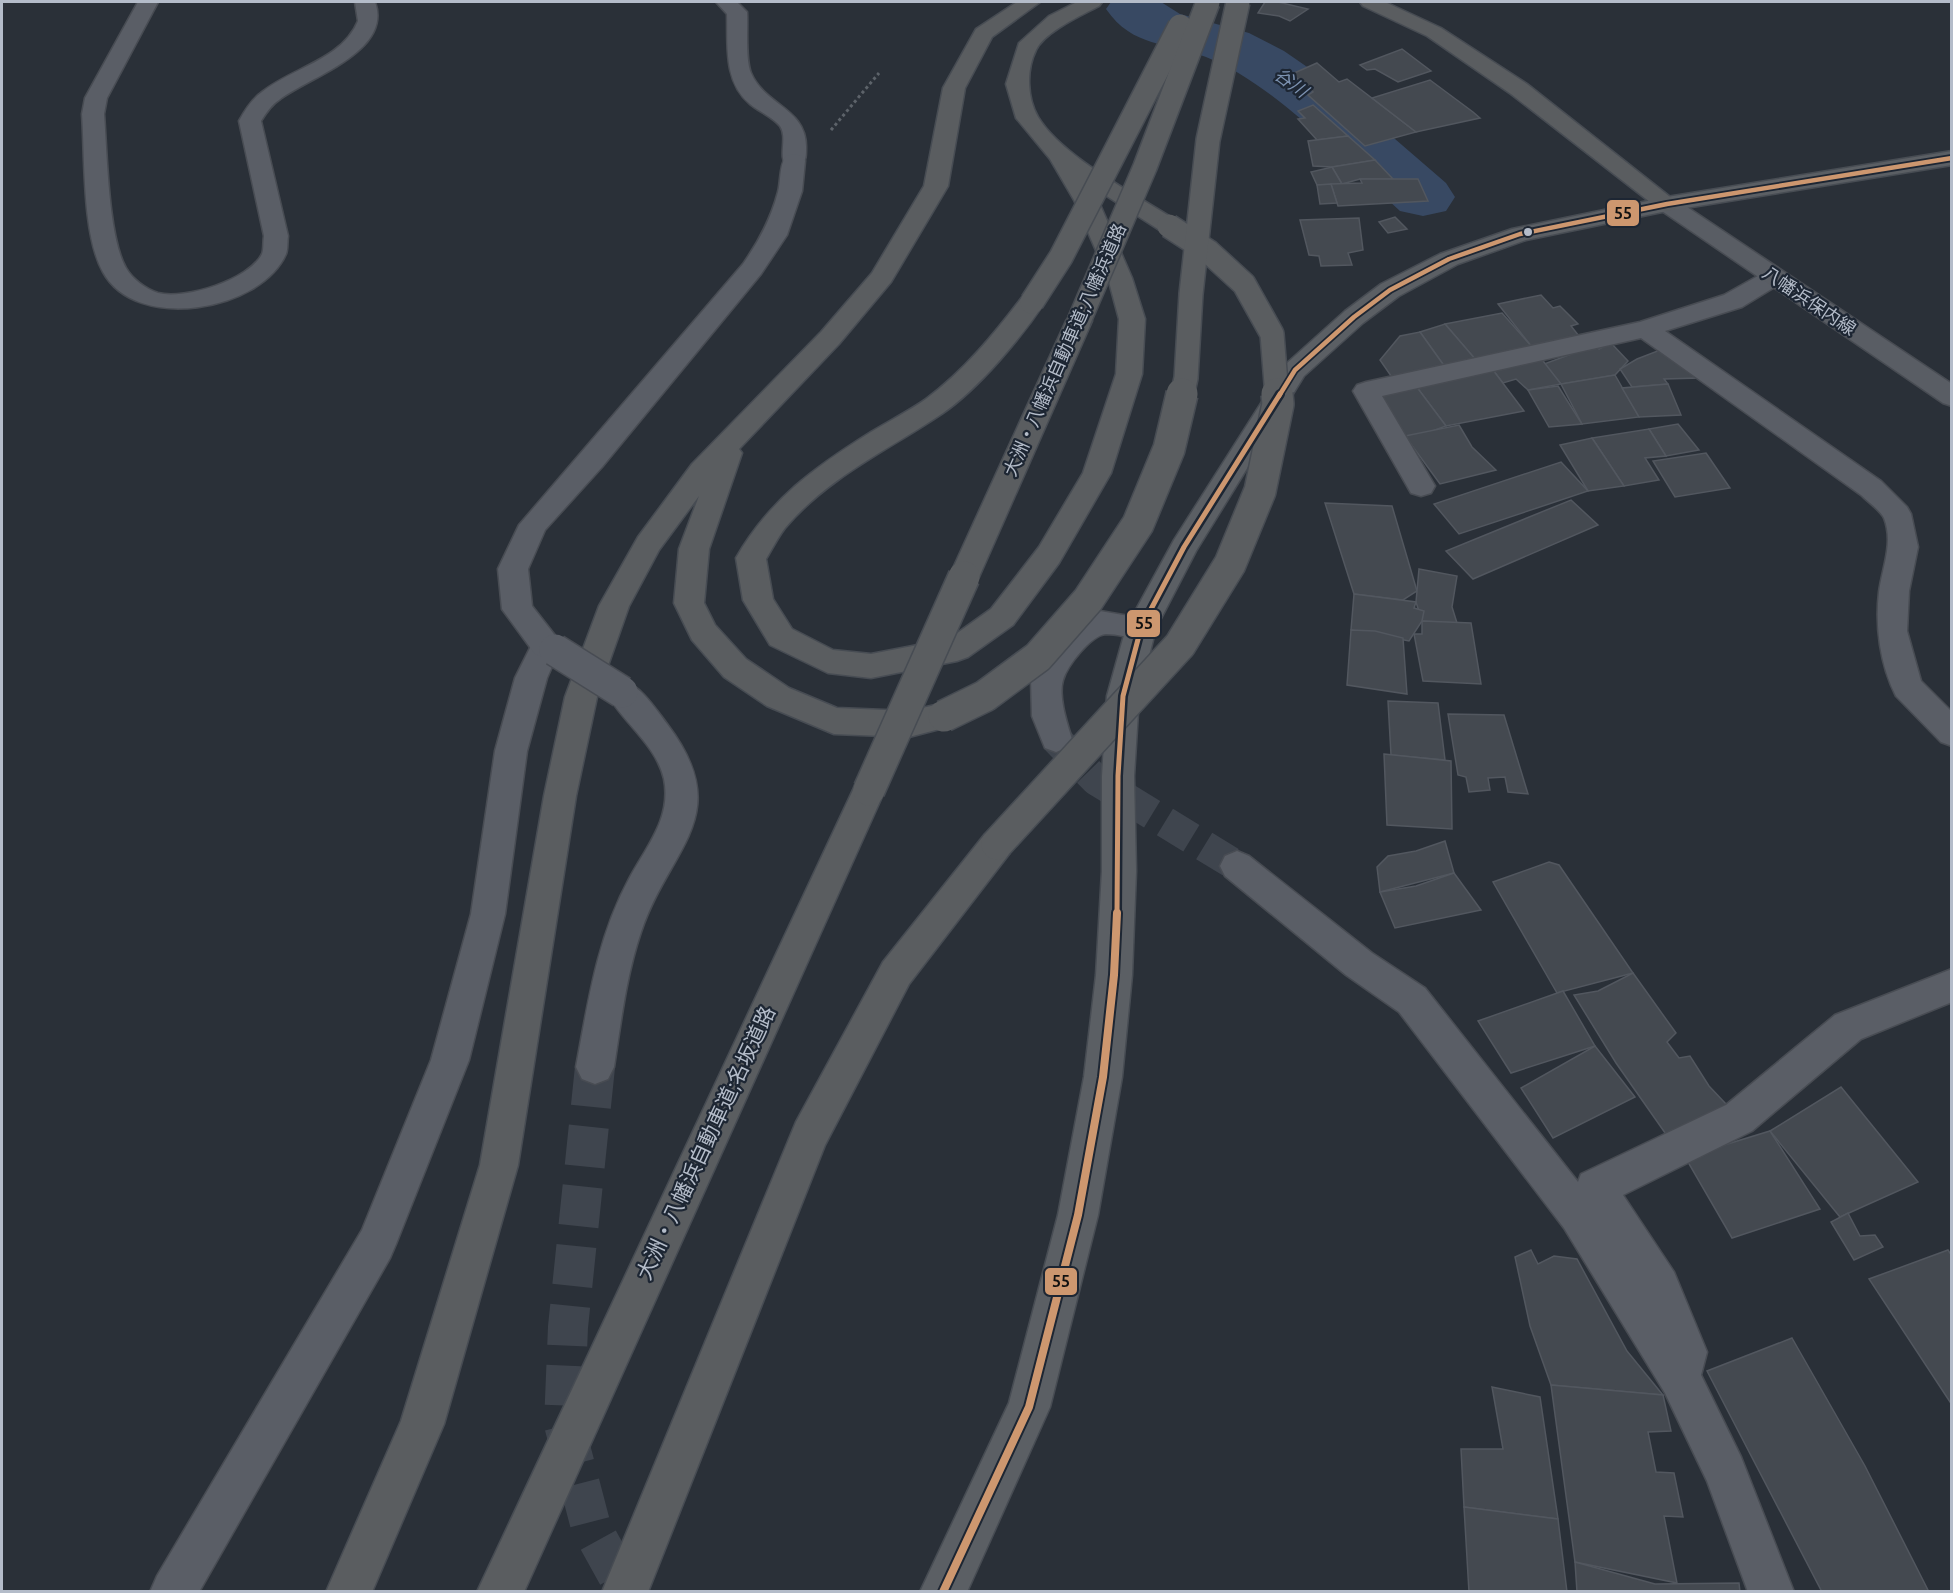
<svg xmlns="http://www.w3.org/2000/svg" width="1953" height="1593" font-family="Ubuntu,'Noto Sans JP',sans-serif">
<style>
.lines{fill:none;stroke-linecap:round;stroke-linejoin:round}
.river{fill:#384963;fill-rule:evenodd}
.building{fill:#444950;stroke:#52575f;stroke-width:1.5}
.minor-tunnel{stroke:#3f454e;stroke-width:31;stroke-dasharray:31 15;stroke-linecap:butt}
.tertiary-tunnel{stroke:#3f454e;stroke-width:40;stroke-dasharray:40 20;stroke-linecap:butt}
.minor-casing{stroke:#484c53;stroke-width:3}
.tertiary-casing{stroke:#484c53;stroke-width:3}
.secondary-casing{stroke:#484c53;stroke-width:3}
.trunk-casing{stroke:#474c53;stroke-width:3}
.motorway-casing{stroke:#474c53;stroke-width:3}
.path{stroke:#5d636a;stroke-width:3;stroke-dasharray:3 3;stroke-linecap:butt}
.minor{fill:#5a5e66;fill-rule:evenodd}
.tertiary{fill:#5a5e66;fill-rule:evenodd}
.secondary{fill:#595d64;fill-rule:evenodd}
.trunk{fill:#5b5f64;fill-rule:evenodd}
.motorway{fill:#5a5d60;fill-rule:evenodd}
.tertiary-bridge-casing{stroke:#484c53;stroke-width:34;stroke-linecap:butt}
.motorway-bridge-far1-casing{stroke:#474c53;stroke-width:26;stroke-linecap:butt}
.motorway-bridge-casing{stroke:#474c53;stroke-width:34;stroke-linecap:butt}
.tertiary-bridge{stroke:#5a5e66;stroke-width:31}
.motorway-bridge-far1{stroke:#5a5d60;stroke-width:23}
.motorway-bridge{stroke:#5a5d60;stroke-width:31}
.bus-1-far2-casing{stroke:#1d2633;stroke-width:8}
.bus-1-far1-casing{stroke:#1d2633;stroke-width:10}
.bus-1-casing{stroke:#1d2633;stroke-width:12}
.bus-1-far2{stroke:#cd976f;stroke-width:4.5}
.bus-1-far1{stroke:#cd976f;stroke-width:5}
.bus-1{stroke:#cd976f;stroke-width:8}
.bus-dot{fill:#b4bcc9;stroke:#1d2633;stroke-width:2}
.labels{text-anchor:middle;stroke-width:4.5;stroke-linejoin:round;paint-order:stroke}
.far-water-label{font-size:18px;font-style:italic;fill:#7c92b1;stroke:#1d2633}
.far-street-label{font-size:18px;fill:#b4bcc9;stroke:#1d2633}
.street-label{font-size:21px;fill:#b4bcc9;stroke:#1d2633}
.line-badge{stroke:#1d2633;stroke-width:2}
.pale-badge-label{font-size:16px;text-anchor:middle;font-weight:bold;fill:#111}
</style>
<rect width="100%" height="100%" fill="#2a3038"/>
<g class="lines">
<path class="river" d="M1111,2h50l19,12 69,19 35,18 45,31 117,101 9,14 -9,14 -23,5 -23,-5c-53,-49 -127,-128 -194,-154 -39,-15 -73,-9 -100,-48z"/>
</g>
<g class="building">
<path d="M1265,2h13l30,7 -18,12 -11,-5 -21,-3z"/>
<path d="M1402,49l29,22 -33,11 -23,-13 -8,1 -7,-5z"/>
<path d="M1317,63l22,19 8,-3 69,53 -51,14 -57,-51 5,-3 -21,-18z"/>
<path d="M1430,80l43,32 7,6 -64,14 -44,-34z"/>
<path d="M1313,105l35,31 -31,4 -19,-21 7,-1 -7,-7z"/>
<path d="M1348,136l27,24 -43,7 -19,-1 -5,-25z"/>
<path d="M1375,160l18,19h-33l-18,5 -10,-17z"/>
<path d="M1332,167l10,17 -25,1 -6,-13z"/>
<path d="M1360,179h58l10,22 -90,5 -7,-22 31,-1z"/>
<path d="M1331,184l6,19 -17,1 -3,-19z"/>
<path d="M1395,217l12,12 -19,4 -9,-11z"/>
<path d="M1359,218l4,32 -15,3 4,12 -31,1 -2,-10 -10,-1 -9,-35z"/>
<path d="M1541,295l12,13 7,-2 18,18 -7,2 8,10 -47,11 -34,-43z"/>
<path d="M1502,313l30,34 -56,13 -31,-36z"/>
<path d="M1445,324l31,36 -31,7 -25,-35z"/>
<path d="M1420,332l25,35 -54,9 -11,-16 20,-24z"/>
<path d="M1611,343l17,18 -13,14 -54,9 -17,-20 52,-19 3,4z"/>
<path d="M1660,350l39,28 -35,1 4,5 -36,3 -12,-18 17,-10z"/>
<path d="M1540,357l21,27 -33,6 -12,-11 -13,4 -10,-13z"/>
<path d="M1493,370l31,41 -78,15 -30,-40z"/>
<path d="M1615,375l24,42 -57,7 -21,-40z"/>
<path d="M1668,384l13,31 -42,2 -17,-29z"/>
<path d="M1416,386l30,40 -19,7 -29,5 -29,-42z"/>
<path d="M1558,386l24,38 -33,3 -21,-37z"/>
<path d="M1678,424l21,26 -33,6 -17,-27z"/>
<path d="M1459,425l13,22 24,23 -56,14 -35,-48z"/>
<path d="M1649,429l17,27 -21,2 14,22 -35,6 -32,-48z"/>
<path d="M1592,438l32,48 -36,5 -28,-46z"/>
<path d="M1706,453l24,35 -55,9 -22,-36z"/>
<path d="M1561,462l27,29 -129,43 -25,-30z"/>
<path d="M1571,500l27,25 -125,54 -27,-28z"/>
<path d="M1325,503l67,3 25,85 -14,9 -49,-6z"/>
<path d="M1419,569l38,7 -5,31 5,16 -35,-2 -6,-19z"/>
<path d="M1354,594l62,8 -2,6 10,3 -2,10 -13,20 -58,-11z"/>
<path d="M1422,621l49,2 10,61 -58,-3 -9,-47h8z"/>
<path d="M1351,630l24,1 28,7 4,56 -60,-9z"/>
<path d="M1388,701l50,2 7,57 -54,-5z"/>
<path d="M1448,714l56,1 24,79 -20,-2 -3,-15 -17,1 2,12 -21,2 -3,-15 -8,-2z"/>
<path d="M1384,754l67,7 1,68 -65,-4z"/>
<path d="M1445,841l9,32 -74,19 -3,-25 11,-11 28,-5z"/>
<path d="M1549,862l10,3 74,108 -76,20 -64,-111z"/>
<path d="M1454,873l27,37 -86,18 -15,-36 36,-6z"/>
<path d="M1633,973l43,60 -9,9 12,16 11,-2 19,30 18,19 -57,35 -54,-77 -42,-68 24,-4z"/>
<path d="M1563,991l32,55 -84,27 -33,-52z"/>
<path d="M1595,1046l40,51 -82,41 -32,-50z"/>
<path d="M1841,1087l77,95 -78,35 -70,-86z"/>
<path d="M1770,1131l50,78 -88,29 -47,-81z"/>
<path d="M1848,1213l12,23 15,-1 8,12 -29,13 -23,-38z"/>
<path d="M1531,1250l7,14 16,-8 23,3 50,92 36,44 -112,-10 -21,-59 -15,-69z"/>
<path d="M1948,1250l4,6v149l-83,-126z"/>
<path d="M1792,1338l73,128 64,126h-107l-115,-221z"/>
<path d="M1551,1385l112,10 8,36 -23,1 8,40 18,1 9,44 -19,-1 13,67 -102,-21z"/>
<path d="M1492,1387l48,10 18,122 -94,-12 -3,-58h42z"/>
<path d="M1464,1507l94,12 9,73h-98z"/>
<path d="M1575,1562l80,22 84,-1 1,9h-163z"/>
</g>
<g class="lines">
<path class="minor-tunnel" d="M1056,739l40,41 141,86"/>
<path class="tertiary-tunnel" d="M595,1067l-27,260 -4,97 27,103 36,65"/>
<g class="minor-casing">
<g id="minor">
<path d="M138,2h20l-51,96 -3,16c3,38 4,123 22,154 6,11 20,21 32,25 27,7 91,-13 104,-39 2,-5 1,-12 2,-18l-25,-115c6,-11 13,-22 23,-29 29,-24 80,-32 96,-71l-3,-19h20c18,50 -66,75 -96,98 -8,5 -13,13 -18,21l27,115c-1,6 0,13 -2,18 -25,57 -150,79 -183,18 -21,-37 -18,-115 -21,-158l3,-16z"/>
<path d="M716,2h21l10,10c1,16 -2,47 4,61 14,33 56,35 55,75 0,7 0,12 -4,18l-8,2 -8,-2c-8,-11 2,-28 -6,-40 -7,-9 -22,-15 -30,-22 -27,-22 -22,-60 -23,-90z"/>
<path d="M1774,269l9,3 3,5 -3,5 -41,25 -77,24 216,150 26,26 4,7 7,33 -9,44 -2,40 14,50 31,31v34l-11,-4 -45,-46c-16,-31 -21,-70 -17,-104 3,-24 15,-49 5,-74 -4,-8 -16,-16 -23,-23l-220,-157 -259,58 53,90 -4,7 -10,3 -10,-3 -58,-102 4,-6 9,-3 274,-60 84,-27 41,-23z"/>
<path d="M1100,611l52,9 4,8 -4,8c-17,5 -30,-2 -46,-2 -15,1 -39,32 -43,46 -5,16 4,43 9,59l-5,9 -11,4 -11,-4 -13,-32 -1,-37 31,-49 27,-16z"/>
<path d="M546,634l11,4 4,8 -14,32 -20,73 -22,163 -36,146 -73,184 -6,14 -191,334h-49l7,-16 205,-346 69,-170 40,-146 24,-163 20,-73 20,-40z"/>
<path d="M1237,851l12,5 123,97 53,35 153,194 3,-8 145,-69 109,-90 117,-46v33l-91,37 -109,92 -129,64 51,77 33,80 -6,23 40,82 53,135h-46l-41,-111 -42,-88 -101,-165 -165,-216 -53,-37 -121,-99 -5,-10 5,-10z"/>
</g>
</g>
<g class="tertiary-casing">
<g id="tertiary">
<path d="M794,154l8,2 3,5 -3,30 -15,44 -26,39 -159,193 -57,63 -17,39 4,37 25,32 9,4 4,8 -4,8 -11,4 -20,-8 -33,-45 -4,-40 21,-44 224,-261c16,-23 28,-45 35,-72 3,-11 1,-26 8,-36z"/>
<path d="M622,680c19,6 33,28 45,44 70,92 2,123 -26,208 -15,44 -20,90 -27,135l-6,12 -13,5 -13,-5 -6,-12c12,-64 21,-129 53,-188 17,-32 43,-61 35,-100 -8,-35 -42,-57 -58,-87l5,-9z"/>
</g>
</g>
<g class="secondary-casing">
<path id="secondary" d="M1667,197l8,2 277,185v22l-9,-3 -284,-194 -4,-5 4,-5z"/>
</g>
<g class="trunk-casing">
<path id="trunk" d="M1952,151v14l-285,46 -141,29 -68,24 -59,32 -36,27 -59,53 -108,175 -40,77 -17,68 -5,80 2,95 -4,104 -10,102 -24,138 -48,192 -83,185h-47l89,-189 49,-188 26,-138 12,-102 6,-104v-95l5,-80 19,-68 48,-88 112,-176 59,-53 36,-27 59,-30 72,-25 155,-32z"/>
</g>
<g class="motorway-casing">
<g id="motorway">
<path d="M1017,2h23l-48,35 -27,51 -17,98 -57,96 -52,62 -100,105 3,4 -33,96 -5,54 11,22 31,34 43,29 48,20 72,3 35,-8 11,4 5,9 -5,9 -46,12 -75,-3 -67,-28 -43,-29 -32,-37 -18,-37 5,-54 20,-53 -40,54 -30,56 -32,91 -21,99 -58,369 -74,259 -72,168h-46l75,-171 79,-256 64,-369 21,-99 34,-91 39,-69 54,-73 129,-132 51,-59 52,-87 19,-98 33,-59z"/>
<path d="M1077,2h25l-3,4c-17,9 -55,26 -63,44 -10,20 -9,48 2,67 24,40 99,78 139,104l4,5 -4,5 -8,2 -8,-2 -73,-47 10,16 34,78 13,41 -3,55 -31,99 -52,90 -46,62 -45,32 -11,4 -86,17 -43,-5 -58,-28 -27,-45 -7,-42c34,-59 79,-91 135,-126 18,-11 38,-21 55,-33 38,-28 69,-66 97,-103l9,-2 9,2 4,6c-24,36 -66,86 -102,111 -53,36 -115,64 -158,115 -7,9 -13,21 -19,31l7,40 19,30 41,21 38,4 78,-15 42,-30 48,-62 44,-74 33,-99 3,-55 -11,-41 -34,-78 -24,-41 -34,-41 -10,-34 13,-41 30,-27z"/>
<path d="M1360,2h25l56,26 86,56 152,120 -4,5 -8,2 -8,-2 -148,-115 -84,-58 -64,-30z"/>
<path d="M1079,313l9,2 4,6 -113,256 -5,8 -10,3 -10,-3 -5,-8 117,-256 4,-6z"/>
<path d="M869,776l12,4 4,10 -361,802h-47l376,-802 4,-10z"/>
<path d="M997,830l12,4 5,10 -5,10 -100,130 -84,161 -177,447h-46l194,-470 87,-160 102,-128z"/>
</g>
</g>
<path class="path" d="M831,130l48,-57"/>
<use href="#minor" class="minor"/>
<use href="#tertiary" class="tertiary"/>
<use href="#secondary" class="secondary"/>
<use href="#trunk" class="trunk"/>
<use href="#motorway" class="motorway"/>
<g class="tertiary-bridge-casing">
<path id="tertiary-bridge" d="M555,650l67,42"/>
</g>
<g class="motorway-bridge-far1-casing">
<g id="motorway-bridge-far1">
<path d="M1169,226l40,26 35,32 28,50 5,62"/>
<path d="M1032,302l29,-45 119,-231"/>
<path d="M1079,321l66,-154 63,-165"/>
<path d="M1182,396l4,-18 5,-84 17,-154 30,-138"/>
</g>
</g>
<g class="motorway-bridge-casing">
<g id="motorway-bridge">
<path d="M944,716l41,-20 53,-39 50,-57 50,-76 31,-75 13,-55"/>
<path d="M869,790l95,-213"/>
<path d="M997,844l183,-199 50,-81 30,-73 18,-87 -1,-10"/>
</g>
</g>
<use href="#tertiary-bridge" class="tertiary-bridge"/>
<use href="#motorway-bridge-far1" class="motorway-bridge-far1"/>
<use href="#motorway-bridge" class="motorway-bridge"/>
<g class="bus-1-far2-casing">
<path id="bus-1-far2" d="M1279,396l16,-26 59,-53 36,-27 59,-31 71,-25 147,-30 285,-46"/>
</g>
<g class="bus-1-far1-casing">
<path id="bus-1-far1" d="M1117,914l1,-138 5,-80 18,-68 43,-81 96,-153"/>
</g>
<g class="bus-1-casing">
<path id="bus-1" d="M943,1592l86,-185 49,-192 25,-138 11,-102 3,-62"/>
</g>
<use href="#bus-1-far2" class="bus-1-far2"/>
<use href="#bus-1-far1" class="bus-1-far1"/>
<use href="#bus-1" class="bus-1"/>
</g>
<circle class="bus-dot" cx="1528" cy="232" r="5"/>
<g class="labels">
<g class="far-water-label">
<text transform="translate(1291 83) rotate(36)" y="6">谷川</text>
</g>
<g class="far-street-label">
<text transform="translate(1809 301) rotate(34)" y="6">八幡浜保内線</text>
<text transform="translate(1065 350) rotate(-66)" y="6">大洲・八幡浜自動車道;八幡浜道路</text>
</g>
<g class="street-label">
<text transform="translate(706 1143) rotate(-65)" y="7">大洲・八幡浜自動車道;名坂道路</text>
</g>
</g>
<g class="line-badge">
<rect x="1606" y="199" width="34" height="28" rx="6" fill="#cd976f"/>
<rect x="1126" y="609" width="35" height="29" rx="6" fill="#cd976f"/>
<rect x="1044" y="1267" width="34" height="29" rx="6" fill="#cd976f"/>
</g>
<g class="pale-badge-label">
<text x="1623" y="219">55</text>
<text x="1144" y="629">55</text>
<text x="1061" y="1287">55</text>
</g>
<rect width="1953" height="1593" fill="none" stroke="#b4bcc9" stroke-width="6"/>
</svg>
